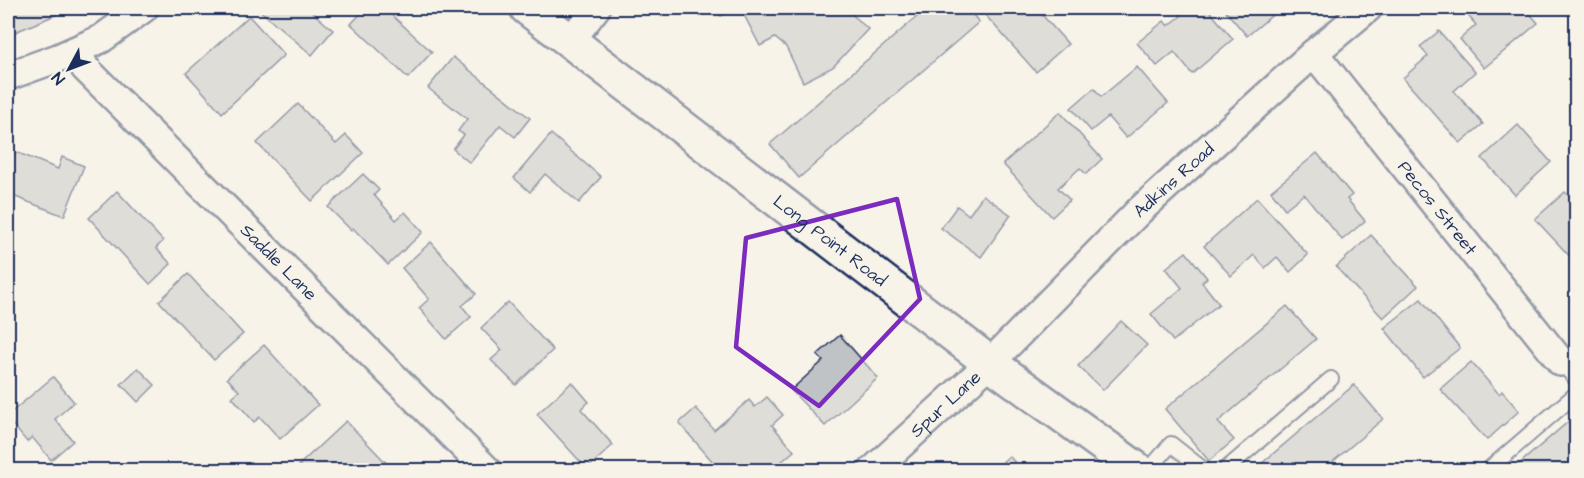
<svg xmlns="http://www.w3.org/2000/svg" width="1584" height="478" font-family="'Architects Daughter',sans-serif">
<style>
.building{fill:#c0c3c5;stroke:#1b2f5e;stroke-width:1.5}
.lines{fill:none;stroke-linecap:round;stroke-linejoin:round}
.lane-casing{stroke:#1b2f5e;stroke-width:18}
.street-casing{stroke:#1b2f5e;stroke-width:32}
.secondary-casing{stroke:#1b2f5e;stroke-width:38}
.lane{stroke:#f7f3e8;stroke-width:14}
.street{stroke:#f7f3e8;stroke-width:27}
.secondary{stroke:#f7f3e8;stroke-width:33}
.marked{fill:none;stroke:#7b2cbf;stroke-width:4.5;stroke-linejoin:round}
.labels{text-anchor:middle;stroke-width:6;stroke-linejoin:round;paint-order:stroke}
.street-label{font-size:18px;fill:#1b2f5e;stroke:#f7f3e8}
</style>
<rect width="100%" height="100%" fill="#f7f3e8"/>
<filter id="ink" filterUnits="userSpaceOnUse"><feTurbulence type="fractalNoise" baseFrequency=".0167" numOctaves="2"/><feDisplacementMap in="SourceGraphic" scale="12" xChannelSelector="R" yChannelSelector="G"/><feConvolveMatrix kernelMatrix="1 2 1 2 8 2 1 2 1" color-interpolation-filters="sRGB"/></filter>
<g filter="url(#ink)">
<g class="building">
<path d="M8,8h64l-64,27z"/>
<path d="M257,8h61l-5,5 20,17 -21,25z"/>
<path d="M366,8h18l48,44 -24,26 -57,-54z"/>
<path d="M717,8h128l23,21 -35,38 -30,15 -17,-35 -11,-9 -15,8 -16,-31 -8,-7 -15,8z"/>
<path d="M927,8h40l12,14 -180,156 -29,-34z"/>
<path d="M979,8h57l32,36 -32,28z"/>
<path d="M1174,8h33l26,31 -41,35 -18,-22 -17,14 -20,-23 27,-22 4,5 13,-10z"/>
<path d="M1223,8h58l-34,28z"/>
<path d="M1471,8h54l13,15 -54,45 -24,-29 16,-14 -11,-13z"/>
<path d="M249,16l35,39 -62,58 -36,-40z"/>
<path d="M1439,31l36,41 -21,19 29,33 -23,19 -57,-65 25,-22 -8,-9z"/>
<path d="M453,57l77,61 -15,19 -15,-12 -30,38 -17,-14 11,-14 -6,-4 9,-12 -39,-31z"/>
<path d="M1137,67l31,36 -42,35 -18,-21 -17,14 -20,-23 23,-20 7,9z"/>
<path d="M298,104l38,40 10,-9 17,18 -51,48 -55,-58z"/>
<path d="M1060,112l42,47 -16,15 -6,-6 -22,20 12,12 -18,17 -49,-53z"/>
<path d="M1518,125l33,37 -36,33 -33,-37z"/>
<path d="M551,134l50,43 -22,26 -34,-29 -15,18 -16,-14z"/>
<path d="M16,152l42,17 4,-12 22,9 -20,50 -56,-22v-29l2,1z"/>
<path d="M1317,153l35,42 -5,4 18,22 -23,19 -38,-46 -19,15 -14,-18z"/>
<path d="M363,174l16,16 -5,5 22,25 9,-8 18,20 -35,33 -35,-37 -2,2 -23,-23z"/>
<path d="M117,191l46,50 -7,7 15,16 -21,20 -61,-66z"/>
<path d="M1565,192l11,12v57l-1,1 -40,-43z"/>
<path d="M983,195l28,20 -30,42 -40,-29 16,-22 12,9z"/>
<path d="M1257,198l51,57 -18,17 -13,-15 -12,11 -11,-13 -23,21 -27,-30z"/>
<path d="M1371,235l47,51 -35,32 -47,-51z"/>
<path d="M431,242l45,52 -14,12 9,11 -25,22 -27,-31 10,-9 -27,-31z"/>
<path d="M1186,252l21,26 -5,4 17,22 -46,37 -22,-27 31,-26 -16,-20z"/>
<path d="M188,274l55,60 -29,26 -55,-59z"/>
<path d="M1421,299l39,49 -37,29 -39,-49z"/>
<path d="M508,302l45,48 -37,35 -25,-25 11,-10 -21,-22z"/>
<path d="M1287,306l29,33 -98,83 16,18 -25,21 -44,-52z"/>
<path d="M1121,321l26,24 -44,45 -25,-24z"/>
<path d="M840,335l38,43 -53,48 -34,-36 32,-29 -6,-6z"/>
<path d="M264,345l54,60 -38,34 -20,-22 -6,5 -22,-25 7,-6 -12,-13z"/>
<path d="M1471,362l28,32 3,-3 17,20 -32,29 -47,-51z"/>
<path d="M138,368l17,17 -17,17 -17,-18z"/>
<path d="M53,377l21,25 -19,17 18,22 -22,19 -19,-23 -5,5 -19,-23v-4z"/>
<path d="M572,382l17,20 -8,7 32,36 -26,24 -50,-55z"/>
<path d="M1354,385l29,34 -60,51h-69z"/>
<path d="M767,397l16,18 -11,10 22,26 -22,19h-52l-41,-47 17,-15 18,22 35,-30 6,7z"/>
<path d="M1576,415v55h-64z"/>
<path d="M346,421l47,49h-88l-6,-5z"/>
<path d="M1009,456l13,14h-28z"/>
</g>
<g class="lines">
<g class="lane-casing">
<g id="lane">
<path d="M1561,362l15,17"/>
<path d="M1149,470l22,-26 33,26"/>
<path d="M1225,470l106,-91"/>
<path d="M1488,470l88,-76"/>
</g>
</g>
<g class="street-casing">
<g id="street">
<path d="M571,40l25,-32"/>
<path id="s1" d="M77,50l8,18 402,402"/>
<path id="s2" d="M1314,53l247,309"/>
<path d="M8,76l50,-18 43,-19 43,-31"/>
<path id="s3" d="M873,470l117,-107 149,-152 175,-158 54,-45"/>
</g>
</g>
<g class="secondary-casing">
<g id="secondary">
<path id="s4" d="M527,8l463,355 148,107"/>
</g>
</g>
<use href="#lane" class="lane"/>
<use href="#street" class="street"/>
<use href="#secondary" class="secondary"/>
</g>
</g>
<path d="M0 0H1584V478H0ZM897,199l23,100 -101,107 -83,-59 10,-109z" fill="#f7f3e8" fill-opacity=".55" fill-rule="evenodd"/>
<path class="marked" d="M897,199l23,100 -101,107 -83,-59 10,-109z"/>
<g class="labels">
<g class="street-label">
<text dy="6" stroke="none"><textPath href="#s3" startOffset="418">Adkins Road</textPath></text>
<text dy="6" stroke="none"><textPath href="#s2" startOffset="198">Pecos Street</textPath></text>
<text dy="6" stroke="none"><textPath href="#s4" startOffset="382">Long Point Road</textPath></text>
<text dy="6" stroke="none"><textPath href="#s1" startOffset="294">Saddle Lane</textPath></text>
<text dy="6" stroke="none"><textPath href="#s3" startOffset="98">Spur Lane</textPath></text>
</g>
</g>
<rect width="1584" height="478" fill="none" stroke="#f7f3e8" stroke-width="30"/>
<rect x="15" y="15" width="1554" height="448" fill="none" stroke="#1b2f5e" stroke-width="2" filter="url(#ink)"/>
<g transform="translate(69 69) rotate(229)" stroke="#f7f3e8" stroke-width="4.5" paint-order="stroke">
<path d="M0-4.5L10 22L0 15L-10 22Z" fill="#1b2f5e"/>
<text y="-9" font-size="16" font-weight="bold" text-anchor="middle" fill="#1b2f5e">N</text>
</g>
</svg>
